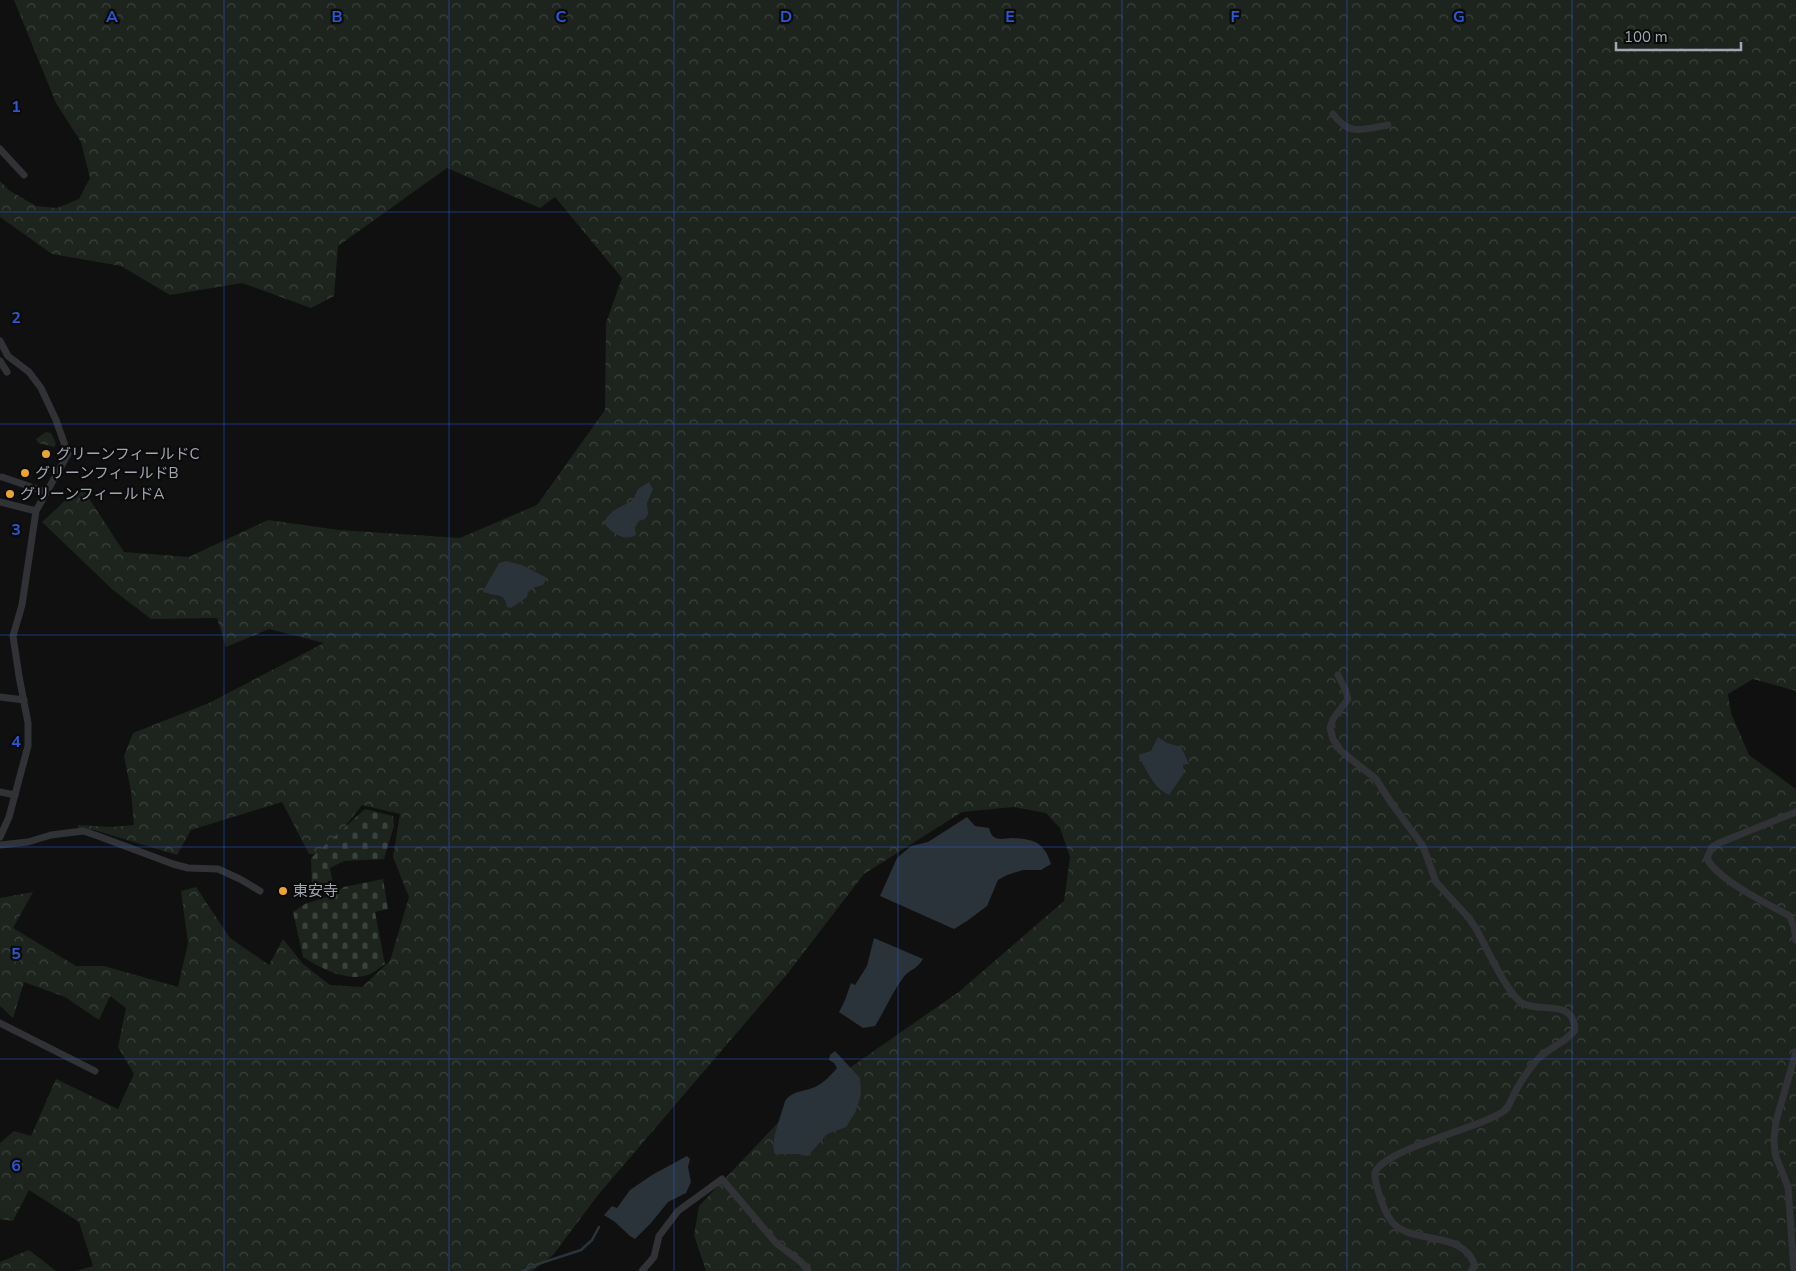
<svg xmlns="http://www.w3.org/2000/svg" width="1796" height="1271" font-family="'Nunito Sans','Noto Sans JP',sans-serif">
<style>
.forest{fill:url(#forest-crowns)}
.cemetery{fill:url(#cemetery-stones)}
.water{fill:#2a3339}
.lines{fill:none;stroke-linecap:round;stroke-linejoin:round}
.stream{stroke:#2a3339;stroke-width:2.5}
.street{stroke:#313236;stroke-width:7}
.grid{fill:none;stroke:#2a57d4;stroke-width:1;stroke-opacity:0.55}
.poi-dot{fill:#e8a531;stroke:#0b0b0c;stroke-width:2}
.labels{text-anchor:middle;stroke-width:4.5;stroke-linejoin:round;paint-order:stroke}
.poi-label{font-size:15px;fill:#a2a7b2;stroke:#0b0b0c;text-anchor:start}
.grid-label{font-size:16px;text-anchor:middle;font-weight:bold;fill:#2a57d4;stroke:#0b0b0c;stroke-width:4.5;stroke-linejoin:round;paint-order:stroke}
</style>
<defs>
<pattern id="forest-crowns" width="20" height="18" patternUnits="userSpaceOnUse" patternTransform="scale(1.25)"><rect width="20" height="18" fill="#1d241d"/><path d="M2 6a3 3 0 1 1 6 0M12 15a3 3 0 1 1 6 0" fill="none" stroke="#3b413b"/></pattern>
<pattern id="cemetery-stones" width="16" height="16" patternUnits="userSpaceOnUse" patternTransform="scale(1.25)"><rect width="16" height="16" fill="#1d241d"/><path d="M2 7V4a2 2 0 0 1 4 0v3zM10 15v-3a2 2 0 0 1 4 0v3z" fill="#3b413b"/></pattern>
</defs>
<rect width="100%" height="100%" fill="#101011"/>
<g class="forest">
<path d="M14,0h1782v691l-43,-12 -25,15 3,19 18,42 47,34v482h-1090l-12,-36 5,-29 93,-98 168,-117 104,-90 6,-44 -10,-29 -14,-15 -33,-6 -51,5 -98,62 -76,99 -190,222 -45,60 -21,16h-456l17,-5 -14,-44 -50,-32 -16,31 -13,-2v-76l14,-12 17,5 25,-57 62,30 16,-35 -16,-27 8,-39 -16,-12 -11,24 -34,-23 -41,-15 -11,36 -13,-12v-108l33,-6 -20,36 63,38h28l74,21 10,-44 -7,-52 15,-4 34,51 39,27 14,-26 20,25 27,21 32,2 28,-26 19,-64 -16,-40 7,-43 -38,-9 -39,49h-14l-27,-52 -91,28 -14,25 -83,-25 -16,-2v-3l34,2 22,-2 -3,-34 -7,-35 9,-23 76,-30 115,-60 -55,-14 -43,18 -9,-29 -66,1 -38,-29 -71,-68 39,-36 43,66 65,5 79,-37 71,10 121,8 77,-33 68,-95 1,-87 16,-45 -67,-81 -15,11 -93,-40 -109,78 -4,50 -23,12 -69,-25 -72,12 -49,-29 -69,-12 -52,-37v-36l10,10 26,15 21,2 22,-9 11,-21 -9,-36 -25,-39z"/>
<path d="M46,432l5,1 5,11 -2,3 -16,-4 -2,-4z"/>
<path d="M29,1250l27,21h-56v-9z"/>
</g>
<g class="cemetery">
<path d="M365,809l28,7 1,10 -10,33 -40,2 -14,7 3,16 -21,3 -1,-29z"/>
<path d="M383,879l5,30 -13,3 10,52c-6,4 -11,9 -17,11 -23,7 -47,-7 -65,-18l-10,-45 12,-8 24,-8 15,-9z"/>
</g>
<g class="water">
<path d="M649,482l4,7 -6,14 1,11 -3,5 -6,2 -4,6 1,8c-12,7 -24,-2 -32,-12l3,-6 6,-6 20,-11 5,-11z"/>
<path d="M506,561l16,4 25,13 -4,7 -10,3 -5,4 -1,5 -16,11 -4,-1c-2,-16 -12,-9 -24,-16l16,-28z"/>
<path d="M1158,737l9,6 14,4 8,17 -6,1 1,8 -15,22c-16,-7 -23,-26 -31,-40l13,-4z"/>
<path d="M967,817l8,9 14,2c1,4 3,9 7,10 4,2 11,0 16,0 22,1 32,4 39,26l-10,6h-18l-16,5 -9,5 -11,26 -20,15 -13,8 -74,-33 17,-38 14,-12 17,-4z"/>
<path d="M874,938l49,21c-6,11 -14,10 -20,19 -11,15 -18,32 -28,48l-12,2 -24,-16c6,-10 8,-18 12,-29l4,2 12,-19z"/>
<path d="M835,1051l25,27 1,17 -6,18 -9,14 -19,7 -19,22 -10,-2h-23c-6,-11 7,-40 10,-53 8,-11 19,-9 30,-14 9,-4 16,-12 22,-19l-3,-5 -5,-3 1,-5z"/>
<path d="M687,1156l3,3 -2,8 3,15 -5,11 -18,9 -17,21 -16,16 -5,-3 -15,-14 -11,-7 8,-9 5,2 13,-18 22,-15z"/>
</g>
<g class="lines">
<path class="stream" d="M523,1271l15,-7 43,-14 11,-10 7,-13"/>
<g class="street">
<path d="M1333,114c17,23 30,15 55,11"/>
<path d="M0,149l24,26"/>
<path d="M0,341l8,15 21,16 12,16 15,32 12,34 -32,57 -14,94 -9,31 6,40 9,47v23l-19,71 -9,20"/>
<path d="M0,361l7,11"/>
<path d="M2,477l44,15"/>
<path d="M0,502l36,9"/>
<path d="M1338,675l7,14 3,10 -15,20 -3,9 3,11 8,12 35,28 16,25 31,42 13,36 32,35 7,10c10,17 32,67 47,76 18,11 51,-6 53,27 -10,13 -27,18 -38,30 -8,9 -16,21 -22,32 -3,6 -6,15 -11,19 -23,17 -121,38 -129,62 -2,7 9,36 13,43 17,33 75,10 87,50l-4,5"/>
<path d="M0,697l24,3"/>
<path d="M0,792l15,3"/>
<path d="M1796,812l-77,31 -7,4 -5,11c9,21 62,47 83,58l4,11 2,13"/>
<path d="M0,845l28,-3 23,-7 32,-4 15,5 75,28 15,4 30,1 22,10 20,12"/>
<path d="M0,1023l95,48"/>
<path d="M642,1271l12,-14 5,-21 19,-25 44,-32 54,64 25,19 7,9"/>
<path d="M1794,1271l-6,-84 -13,-33 -1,-16 2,-17 20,-69"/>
</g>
</g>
<path class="grid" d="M224,0v1271M449,0v1271M674,0v1271M898,0v1271M1122,0v1271M1347,0v1271M1572,0v1271M0,212h1796M0,424h1796M0,635h1796M0,847h1796M0,1059h1796"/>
<g class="poi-dot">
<circle cx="46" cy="454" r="5"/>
<circle cx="25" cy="473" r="5"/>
<circle cx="10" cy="494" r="5"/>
<circle cx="283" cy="891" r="5"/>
</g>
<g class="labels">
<g class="poi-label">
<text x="56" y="459">グリーンフィールドC</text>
<text x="35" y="478">グリーンフィールドB</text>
<text x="20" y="499">グリーンフィールドA</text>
<text x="293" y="896">東安寺</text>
</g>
</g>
<g class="grid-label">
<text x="112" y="22">A</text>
<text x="337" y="22">B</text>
<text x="561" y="22">C</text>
<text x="786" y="22">D</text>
<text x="1010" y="22">E</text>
<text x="1235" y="22">F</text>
<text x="1459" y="22">G</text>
<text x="16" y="112">1</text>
<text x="16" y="323">2</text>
<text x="16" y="535">3</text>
<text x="16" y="747">4</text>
<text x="16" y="959">5</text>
<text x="16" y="1171">6</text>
</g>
<path d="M1616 42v8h125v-8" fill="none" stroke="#a2a7b2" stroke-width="2.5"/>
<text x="1624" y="42" font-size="15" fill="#a2a7b2" stroke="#0b0b0c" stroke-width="4" paint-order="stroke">100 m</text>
</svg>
